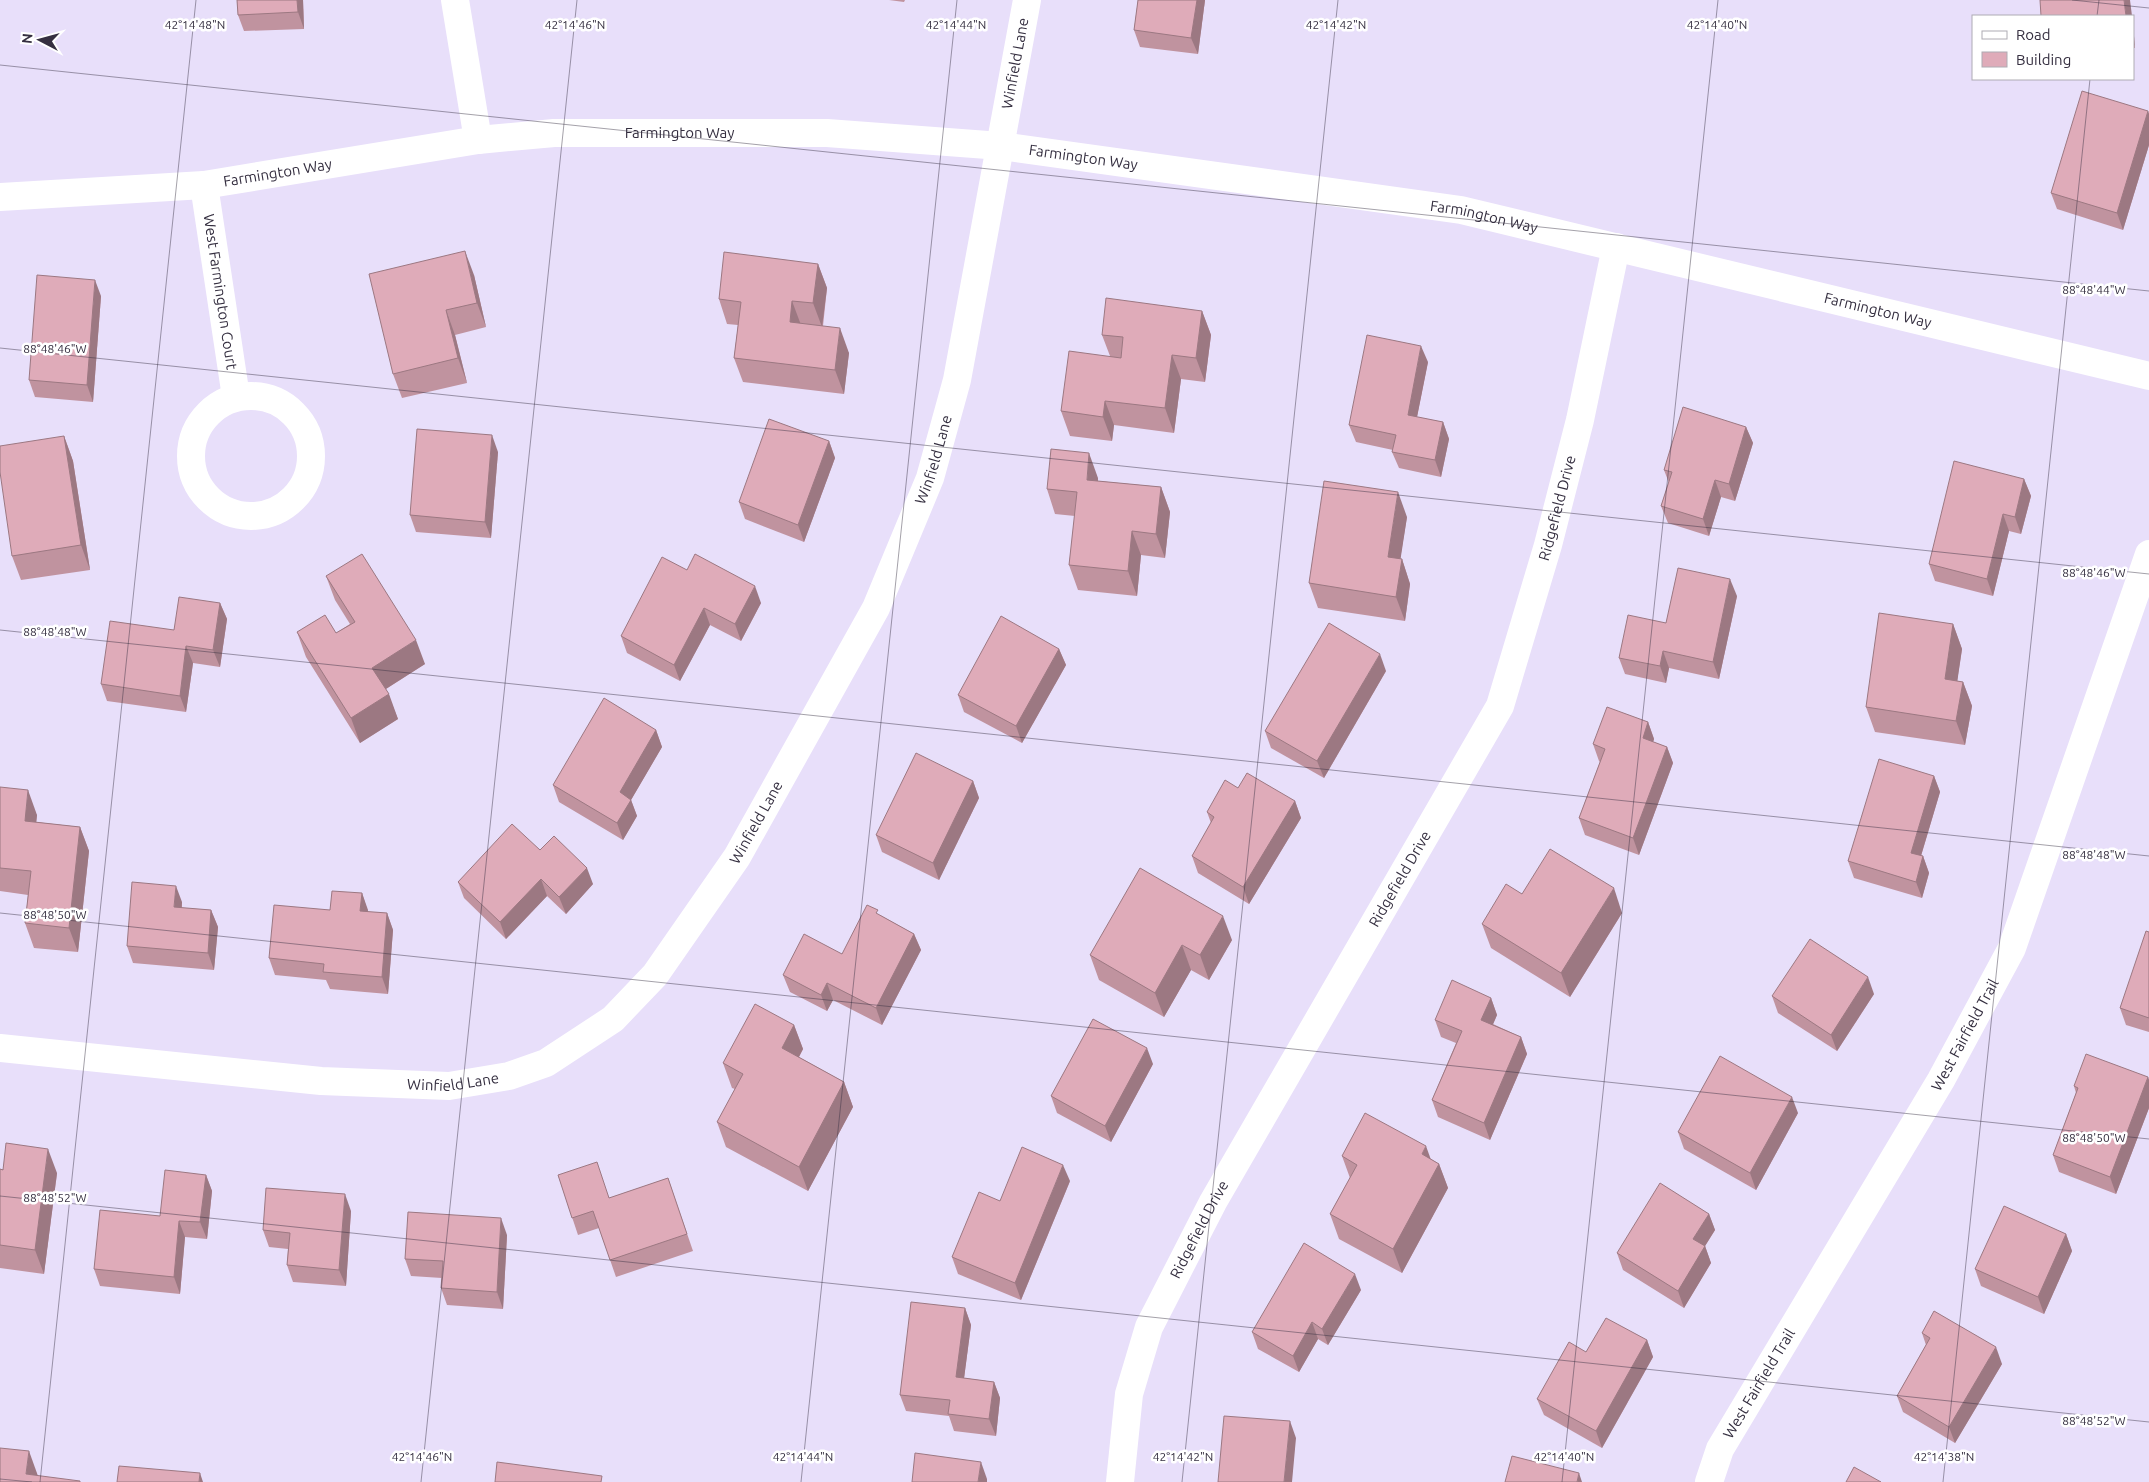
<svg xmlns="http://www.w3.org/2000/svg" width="2149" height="1482" font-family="Ubuntu,sans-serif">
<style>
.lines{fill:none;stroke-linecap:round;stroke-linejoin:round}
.street{stroke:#fff;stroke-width:28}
.secondary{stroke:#fff;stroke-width:28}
.wall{fill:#c0939f}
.shaded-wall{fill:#9c7882}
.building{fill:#dfabb9;stroke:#9c7882}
.ticks{fill:none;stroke:#352f40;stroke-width:1;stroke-opacity:0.45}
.labels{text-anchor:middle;stroke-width:5;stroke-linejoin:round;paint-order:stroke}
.street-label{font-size:15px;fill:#352f40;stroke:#fff}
.ticks-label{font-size:12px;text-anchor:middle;fill:#352f40;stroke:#fff;stroke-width:5;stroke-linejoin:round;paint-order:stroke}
</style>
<rect width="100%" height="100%" fill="#e8dffa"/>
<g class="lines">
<g class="street">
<path d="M455,0l23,140"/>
<path id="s1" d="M204,185l32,212"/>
<circle cx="251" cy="456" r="60"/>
<path id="s2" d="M0,1048l321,33 128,5 60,-10 37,-13 67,-44 42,-44 82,-118 139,-249 54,-130 27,-98 70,-380"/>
<path id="s3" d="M1120,1482l9,-88 20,-67 64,-125 287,-496 48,-161 32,-125 36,-173"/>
<path id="s4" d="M1709,1482l11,-33 221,-369 71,-132 137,-394"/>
</g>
<path class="secondary" id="s5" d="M0,197l204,-12 274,-45 76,-7h273l174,13 460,64 688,166"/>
</g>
<g class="wall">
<path d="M237,0h66l1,29 -60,2 -6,-16z"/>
<path d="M889,0h16l-1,2z"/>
<path d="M1138,0h67l-7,54 -58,-7 -6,-17z"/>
<path d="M2133,24l2,24h-2z"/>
<path d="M2148,111l1,3v31l-26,85 -66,-21 -6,-16z"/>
<path d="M818,264l9,24 -4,38 26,27 -5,41 -101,-12 -9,-24 4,-33 -11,-1 -8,-25z"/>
<path d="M474,275l12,52 -31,8 12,48 -65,15 -9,-24z"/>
<path d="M101,296l-8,106 -58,-5 -6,-17z"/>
<path d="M1202,311l9,24 -6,47 -24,-3 -7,54 -60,-8 -2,16 -42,-5 -9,-25 49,-55 -8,-21z"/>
<path d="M1428,362l-11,55 26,5 6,17 -8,38 -42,-9 -7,-16 1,-2 -37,-8 -7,-17z"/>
<path d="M1746,427l7,16 -18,58 -14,-4 -12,39 -41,-13 -7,-17 8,-23 -5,-13z"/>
<path d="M64,436l9,25 17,109 -69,10 -9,-24z"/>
<path d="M829,441l6,17 -31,84 -59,-23 -6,-17z"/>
<path d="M498,452l-7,86 -75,-6 -6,-17z"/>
<path d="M1098,478v3l63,6 9,25 -5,46 -24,-3 -4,41 -59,-6 -9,-25 6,-49 -20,-2 -8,-25z"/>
<path d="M2024,479l7,17 -10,38 -12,-3 -16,65 -58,-15 -6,-17z"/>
<path d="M1407,517l-7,42h2l8,25 -5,37 -87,-13 -9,-25z"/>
<path d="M687,570l74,33 -20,38 -31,-16 -30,56 -53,-28 -6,-17z"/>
<path d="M326,576l99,88 -39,25 12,30 -38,24 -54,-86 -9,-25 39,1 14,-9 -15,-24z"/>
<path d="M1737,596l-18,83 -50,-11 -3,15 -41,-9 -6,-16 47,-35z"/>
<path d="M220,603l7,16 -7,48 -27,-4 -7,49 -79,-11 -6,-17 73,-54z"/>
<path d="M1953,624l9,25 -5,32 6,1 9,24 -7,39 -90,-13 -9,-25z"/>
<path d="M1059,649l7,16 -44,78 -58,-31 -6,-17z"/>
<path d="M1386,671l-62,107 -53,-30 -6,-17z"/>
<path d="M1648,722l6,17 -1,3 14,5 6,16 -34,92 -54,-20 -6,-17 21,-56 -1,-1 -6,-17z"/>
<path d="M656,730l6,17 -31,53 6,16 -14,24 -64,-38 -6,-17z"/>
<path d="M1934,776l6,16 -19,64h2l6,17 -7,25 -68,-20 -6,-17z"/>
<path d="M973,781l6,17 -40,82 -57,-28 -6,-17z"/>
<path d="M0,787l37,28 -1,7 44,5 9,24 -11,101 -44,-4 -9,-25 3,-28 -28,-4z"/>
<path d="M1295,801l6,17 -52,86 -51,-31 -6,-17 19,-33 -4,-11z"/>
<path d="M540,850l53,34 -27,30 -19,-18 -41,43 -42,-41 -6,-16z"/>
<path d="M362,893l6,19 19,1 6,17 -5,64 -58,-5 -4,-9 -51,-5 -6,-17 61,-48z"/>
<path d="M1522,894l100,19 -52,84 -79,-49 -9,-24z"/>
<path d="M182,902v6l29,2 7,17 -4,43 -81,-7 -6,-17z"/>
<path d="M880,915l34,19 7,16 -39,75 -49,-25 -6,11 -37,-19 -7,-17 59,-21z"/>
<path d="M2149,932v100l-23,-7 -6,-17z"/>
<path d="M1232,940l-23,40 -18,-10 -27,47 -65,-37 -9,-25z"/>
<path d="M1874,994l-37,57 -59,-38 -6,-17z"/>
<path d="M1491,998l6,17 -4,9 28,13 6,17 -37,86 -52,-23 -6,-17 24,-57 -15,-6 -6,-17z"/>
<path d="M794,1025l9,24 -4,8 45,25 9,25 -45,84 -82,-44 -9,-25 18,-33 -3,-1 -9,-25z"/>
<path d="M1153,1064l-42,78 -54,-29 -6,-17z"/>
<path d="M2148,1077l1,3v28l-33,86 -57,-22 -6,-17 23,-62 -2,-7z"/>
<path d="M1798,1113l-42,77 -72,-41 -6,-17z"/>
<path d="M1342,1156l89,3 8,5 9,24 -46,85 -63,-34 -9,-25 20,-36z"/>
<path d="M0,1169l57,4 -13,101 -44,-6z"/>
<path d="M206,1175l6,16 -5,48 -22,-2 -5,57 -80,-8 -6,-17 66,-53z"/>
<path d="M558,1175l52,23 58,-20 25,73 -77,26 -17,-49 -21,7z"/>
<path d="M1070,1181l-49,119 -63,-26 -6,-17z"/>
<path d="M351,1211l-5,75 -53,-4 -6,-17 1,-16 -19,-2 -6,-17z"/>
<path d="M1709,1214l6,16 -10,16 6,17 -27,45 -61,-38 -6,-17z"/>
<path d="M2066,1234l6,17 -28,63 -63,-28 -6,-17z"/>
<path d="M507,1235l-4,74 -56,-4 -6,-17 1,-10 -31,-2 -6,-17z"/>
<path d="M1361,1290l-33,55 -10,-6 -19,33 -41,-23 -6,-17z"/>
<path d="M965,1308l6,17 -7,53 30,4 6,16 -4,38 -42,-5 -5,-15 -43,-5 -6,-16z"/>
<path d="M1922,1333l80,31 -47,79 -52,-31 -6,-16 29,-51z"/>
<path d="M1647,1340l6,17 -51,91 -58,-33 -7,-16z"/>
</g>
<g class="shaded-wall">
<path d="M297,0h6l1,29 -6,-17z"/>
<path d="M1197,0h8l-7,54 -7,-16z"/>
<path d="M2124,0h6l2,16h-6z"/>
<path d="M2133,24l2,24 -2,-7z"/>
<path d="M2148,111l1,3v31l-26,85 -6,-17z"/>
<path d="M465,251l9,24 12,52 -9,-24z"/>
<path d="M818,264l9,24 -5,39 -9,-24z"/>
<path d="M95,280l6,16 -8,106 -6,-17z"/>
<path d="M792,301l9,24 -11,-3z"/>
<path d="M446,310l9,25 12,48 -9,-25z"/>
<path d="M1202,311l9,24 -6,47 -9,-24z"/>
<path d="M840,328l9,25 -5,41 -9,-24z"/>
<path d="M1421,346l7,16 -14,70 -6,-17z"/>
<path d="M1172,355l9,24 -7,54 -9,-25z"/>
<path d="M1105,401l9,24 -2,16 -9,-24z"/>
<path d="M1443,422l6,17 -8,38 -6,-17z"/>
<path d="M1746,427l7,16 -18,58 -6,-17z"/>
<path d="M492,435l6,17 -7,86 -6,-16z"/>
<path d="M64,436l9,25 17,109 -9,-25z"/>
<path d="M829,441l6,17 -31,84 -6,-17z"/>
<path d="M1089,453l9,25 -2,26 -9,-24z"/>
<path d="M2024,479l7,17 -10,38 -6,-17z"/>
<path d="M1715,480l6,17 -12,39 -6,-17z"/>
<path d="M1161,487l9,25 -5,46 -9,-24z"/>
<path d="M1398,492l9,25 -10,65 -9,-25z"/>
<path d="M2003,514l6,17 -16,65 -6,-17z"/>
<path d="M1132,531l9,24 -4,41 -9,-25z"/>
<path d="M1402,559l8,25 -5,37 -9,-24z"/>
<path d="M1730,579l7,17 -18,83 -6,-17z"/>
<path d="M755,586l6,17 -20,38 -6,-17z"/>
<path d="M220,603l7,16 -7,48 -7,-17z"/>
<path d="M704,608l6,17 -30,56 -6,-16z"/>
<path d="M1953,624l9,25 -8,55 -9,-25z"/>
<path d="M416,640l9,24 -44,28 -9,-24z"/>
<path d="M186,646l7,17 -7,49 -6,-16z"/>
<path d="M1059,649l7,16 -44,78 -6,-17z"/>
<path d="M1663,651l6,17 -3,15 -6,-17z"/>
<path d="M1380,654l6,17 -62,107 -7,-17z"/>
<path d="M1963,682l9,24 -7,39 -9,-24z"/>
<path d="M389,694l9,25 -38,24 -9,-25z"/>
<path d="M1648,722l6,17 -5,16 -6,-17z"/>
<path d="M656,730l6,17 -31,53 6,16 -14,24 -6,-17 3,-31z"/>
<path d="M1667,747l6,16 -34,92 -6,-17z"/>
<path d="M1934,776l6,16 -23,77 -6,-16z"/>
<path d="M973,781l6,17 -40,82 -6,-17z"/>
<path d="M28,790l9,25 -3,31 -9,-25z"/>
<path d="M1295,801l6,17 -52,86 -6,-17z"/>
<path d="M80,827l9,24 -11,101 -9,-24z"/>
<path d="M1923,856l6,17 -7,25 -6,-16z"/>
<path d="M587,868l6,16 -27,30 -7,-17z"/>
<path d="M541,879l6,17 -41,43 -6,-17z"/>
<path d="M176,886l6,16 -2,22 -6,-17z"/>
<path d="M1614,888l8,25 -52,84 -9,-24z"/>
<path d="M362,893l6,17 -2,18 -6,-17z"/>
<path d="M211,910l7,17 -4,43 -6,-17z"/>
<path d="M387,913l6,17 -5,64 -6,-17z"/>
<path d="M1223,916l9,24 -23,40 -9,-25z"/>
<path d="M914,934l7,16 -39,75 -6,-17z"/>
<path d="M1182,945l9,25 -27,47 -9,-24z"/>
<path d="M1868,977l6,17 -37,57 -6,-16z"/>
<path d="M827,983l6,17 -6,11 -6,-16z"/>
<path d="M1491,998l6,17 -9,21 -7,-16z"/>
<path d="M794,1025l9,24 -12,23 -9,-24z"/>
<path d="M1521,1037l6,17 -37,86 -6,-17z"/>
<path d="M1147,1048l6,16 -42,78 -6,-16z"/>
<path d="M2148,1077l1,3v28l-33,86 -6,-17z"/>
<path d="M844,1082l9,25 -45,84 -9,-24z"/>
<path d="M1792,1097l6,16 -42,77 -6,-17z"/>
<path d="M1426,1146l9,25 -13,-17z"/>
<path d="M48,1149l9,24 -13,101 -9,-24z"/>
<path d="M1439,1164l9,24 -46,85 -9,-24z"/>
<path d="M1063,1165l7,16 -49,119 -6,-17z"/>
<path d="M206,1175l6,16 -5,48 -7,-17z"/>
<path d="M345,1194l6,17 -5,75 -7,-16z"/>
<path d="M1709,1214l6,16 -10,16 6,17 -27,45 -6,-17 15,-52z"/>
<path d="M501,1218l6,17 -4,74 -6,-17z"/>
<path d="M179,1221l6,16 -5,57 -6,-17z"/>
<path d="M2066,1234l6,17 -28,63 -6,-17z"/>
<path d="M1355,1274l6,16 -33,55 -6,-16z"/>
<path d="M965,1308l6,17 -9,69 -6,-17z"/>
<path d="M1312,1322l6,17 -19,33 -6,-16z"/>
<path d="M1647,1340l6,17 -51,91 -6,-17z"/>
<path d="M1996,1347l6,17 -47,79 -6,-16z"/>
<path d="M994,1382l6,16 -4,38 -7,-17z"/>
<path d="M1290,1421l6,17 -4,44h-8z"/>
<path d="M29,1451l9,25 -12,-2z"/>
<path d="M981,1462l6,17v3h-9z"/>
<path d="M200,1473l3,9h-4z"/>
<path d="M1579,1473l3,9h-5z"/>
</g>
<g class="building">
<path d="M237,0h60l1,12 -60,3z"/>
<path d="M1138,0h59l-6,38 -57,-8z"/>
<path d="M2040,0h84l2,16h-85z"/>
<path d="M2082,91l66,20 -31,102 -66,-20z"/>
<path d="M465,251l12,52 -31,7 12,48 -65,16 -24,-100z"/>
<path d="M724,252l94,12 -5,39 -21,-2 -2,21 50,6 -5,42 -101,-12 7,-56 -22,-3z"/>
<path d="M37,275l58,5 -8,105 -58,-5z"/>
<path d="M1106,298l96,13 -6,47 -24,-3 -7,53 -60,-7 -2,16 -42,-6 8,-60 52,7 2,-21 -21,-2z"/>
<path d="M1367,335l54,11 -13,69 35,7 -8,38 -43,-8 4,-17 -47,-10z"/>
<path d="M1683,407l63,20 -17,57 -14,-4 -12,39 -42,-13 11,-34 -8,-2z"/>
<path d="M769,419l60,22 -31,84 -59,-23z"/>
<path d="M417,429l75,6 -7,87 -75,-7z"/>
<path d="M64,436l17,109 -69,11 -12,-84v-26z"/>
<path d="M1051,449l38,4 -2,27 74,7 -5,47 -24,-3 -4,40 -59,-6 8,-73 -30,-3z"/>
<path d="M1954,461l70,18 -9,38 -12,-3 -16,65 -58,-15z"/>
<path d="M1324,481l74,11 -10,65 14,2 -6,38 -87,-14z"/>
<path d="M362,554l54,86 -44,28 17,26 -38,24 -54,-86 28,-17 11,18 19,-11 -29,-46z"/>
<path d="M695,554l60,32 -20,38 -31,-16 -30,57 -53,-29 41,-79 25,13z"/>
<path d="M1678,568l52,11 -17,83 -50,-11 -3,15 -41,-8 9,-43 38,8z"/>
<path d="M179,597l41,6 -7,47 -27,-4 -6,50 -79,-12 9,-63 64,9z"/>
<path d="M1879,613l74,11 -8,55 18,3 -7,39 -90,-14z"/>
<path d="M1001,616l58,33 -43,77 -58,-31z"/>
<path d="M1329,623l51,31 -63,107 -52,-30z"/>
<path d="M604,698l52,32 -36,62 11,8 -14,23 -64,-38z"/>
<path d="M1607,707l41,15 -5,16 24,9 -34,91 -54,-20 26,-69 -12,-5z"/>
<path d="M916,753l57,28 -40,82 -57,-28z"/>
<path d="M1879,759l55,17 -23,77 12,3 -7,26 -68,-21z"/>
<path d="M1247,773l48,28 -52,86 -51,-31 22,-39 -7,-5 18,-32 13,8z"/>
<path d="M0,787l28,3 -3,31 55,6 -11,101 -44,-5 6,-52 -31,-3z"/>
<path d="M512,824l28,26 14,-14 33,32 -28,29 -18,-18 -41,43 -42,-40z"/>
<path d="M1550,849l64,39 -53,85 -79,-49 24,-40 16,10z"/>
<path d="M1140,868l83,48 -23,39 -18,-10 -27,48 -65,-38z"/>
<path d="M132,882l44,4 -2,21 37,3 -3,43 -81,-7z"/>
<path d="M332,891l30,2 -2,18 27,2 -5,64 -59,-5 1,-8 -55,-6 5,-53 56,5z"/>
<path d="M867,905l11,5 -2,3 38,21 -38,74 -49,-25 -6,12 -38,-20 21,-41 38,20z"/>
<path d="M2146,931l3,1v86l-29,-10z"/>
<path d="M1810,939l58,38 -37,58 -59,-39z"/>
<path d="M1452,980l39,18 -10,22 40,17 -37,86 -52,-23 30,-69 -27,-11z"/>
<path d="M755,1004l39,21 -12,23 62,34 -45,85 -82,-45 26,-48 -20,-11z"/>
<path d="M1093,1019l54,29 -42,78 -54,-30z"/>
<path d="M2086,1054l62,23 -38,100 -57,-22 25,-67 -4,-2z"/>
<path d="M1720,1056l72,41 -42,76 -72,-41z"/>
<path d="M1365,1113l61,33 -4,8 17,10 -46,85 -63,-35 27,-49 -15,-9z"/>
<path d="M6,1143l42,6 -13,101 -35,-5v-76l3,1z"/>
<path d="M1022,1147l41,18 -48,118 -63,-26 27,-65 21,9z"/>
<path d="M597,1162l12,36 59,-20 19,56 -77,26 -17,-49 -21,7 -14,-43z"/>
<path d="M165,1170l41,5 -6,47 -21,-1 -5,56 -80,-8 6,-59 60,6z"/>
<path d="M1660,1183l49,31 -16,25 12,7 -27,45 -61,-38z"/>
<path d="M266,1188l79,6 -6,76 -52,-5 3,-32 -27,-3z"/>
<path d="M2004,1206l62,28 -28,63 -63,-28z"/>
<path d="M408,1212l93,6 -4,74 -56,-4 2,-27 -38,-2z"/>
<path d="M1304,1243l51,31 -33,55 -10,-7 -19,34 -41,-24z"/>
<path d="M911,1302l54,6 -9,69 38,5 -5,37 -41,-5 2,-14 -50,-5z"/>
<path d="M1934,1311l62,36 -47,80 -52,-31 33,-58 -8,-5z"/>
<path d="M1606,1318l41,22 -51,91 -59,-32 32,-57 17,10z"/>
<path d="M1224,1416l66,5 -6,61h-66z"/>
<path d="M0,1448l29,3 -3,23 54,7v1h-80z"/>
<path d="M915,1453l66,9 -3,20h-66z"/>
<path d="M1512,1456l67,17 -2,9h-72z"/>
<path d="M497,1462l105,14 -1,6h-106z"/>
<path d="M119,1466l81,7 -1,9h-82z"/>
<path d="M1854,1467l27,15h-35z"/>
</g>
<path class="ticks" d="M2072,0l77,8M2097,16l2,-16M0,65l2149,226M0,348l2149,226M0,630l2149,226M0,913l2149,226M0,1196l2149,226M0,1479l32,3M40,1482l156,-1482M421,1482l156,-1482M801,1482l156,-1482M1182,1482l156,-1482M1562,1482l156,-1482M1943,1482l147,-1403"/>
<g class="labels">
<g class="street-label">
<text dy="5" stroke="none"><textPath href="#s2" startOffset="1685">Winfield Lane</textPath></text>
<text dy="5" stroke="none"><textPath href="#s5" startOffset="684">Farmington Way</textPath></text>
<text dy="5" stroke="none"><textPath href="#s5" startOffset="1089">Farmington Way</textPath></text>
<text dy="5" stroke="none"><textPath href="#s5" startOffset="279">Farmington Way</textPath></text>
<text dy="5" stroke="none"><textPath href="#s5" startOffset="1494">Farmington Way</textPath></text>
<text dy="5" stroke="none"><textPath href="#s1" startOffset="108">West Farmington Court</textPath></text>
<text dy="5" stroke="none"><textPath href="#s5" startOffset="1899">Farmington Way</textPath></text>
<text dy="5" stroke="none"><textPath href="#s2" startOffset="1280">Winfield Lane</textPath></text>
<text dy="5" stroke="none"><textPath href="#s3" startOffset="1078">Ridgefield Drive</textPath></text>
<text dy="5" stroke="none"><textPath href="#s2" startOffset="875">Winfield Lane</textPath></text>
<text dy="5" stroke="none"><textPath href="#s3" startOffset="672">Ridgefield Drive</textPath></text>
<text dy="5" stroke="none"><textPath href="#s4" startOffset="516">West Fairfield Trail</textPath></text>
<text dy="5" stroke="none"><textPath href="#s2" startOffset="455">Winfield Lane</textPath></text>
<text dy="5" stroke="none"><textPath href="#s3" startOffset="268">Ridgefield Drive</textPath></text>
<text dy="5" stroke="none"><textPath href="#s4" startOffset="111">West Fairfield Trail</textPath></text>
</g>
</g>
<g class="ticks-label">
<text x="195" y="29">42°14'48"N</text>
<text x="575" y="29">42°14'46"N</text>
<text x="956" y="29">42°14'44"N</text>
<text x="1336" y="29">42°14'42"N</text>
<text x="1717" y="29">42°14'40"N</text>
<text x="2094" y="294">88°48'44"W</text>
<text x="55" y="353">88°48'46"W</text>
<text x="2094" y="577">88°48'46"W</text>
<text x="55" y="636">88°48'48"W</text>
<text x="2094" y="859">88°48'48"W</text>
<text x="55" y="919">88°48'50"W</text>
<text x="2094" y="1142">88°48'50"W</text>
<text x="55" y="1202">88°48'52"W</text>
<text x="2094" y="1425">88°48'52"W</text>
<text x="422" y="1461">42°14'46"N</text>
<text x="803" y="1461">42°14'44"N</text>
<text x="1183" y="1461">42°14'42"N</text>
<text x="1564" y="1461">42°14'40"N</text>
<text x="1944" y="1461">42°14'38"N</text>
</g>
<rect x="1972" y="15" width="162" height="65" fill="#ffffff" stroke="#aeacb3"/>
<rect x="1982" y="31" width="25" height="8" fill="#ffffff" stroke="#aeacb3"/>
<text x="2016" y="40" font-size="15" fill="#352f40">Road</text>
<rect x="1982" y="52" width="25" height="15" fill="#dfabb9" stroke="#aeacb3"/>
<text x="2016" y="65" font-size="15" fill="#352f40">Building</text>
<g transform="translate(40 40) rotate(276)" stroke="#ffffff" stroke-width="4" paint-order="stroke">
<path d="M0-4L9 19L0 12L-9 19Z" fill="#352f40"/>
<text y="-8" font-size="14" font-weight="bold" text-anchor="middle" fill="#352f40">N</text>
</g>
</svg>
